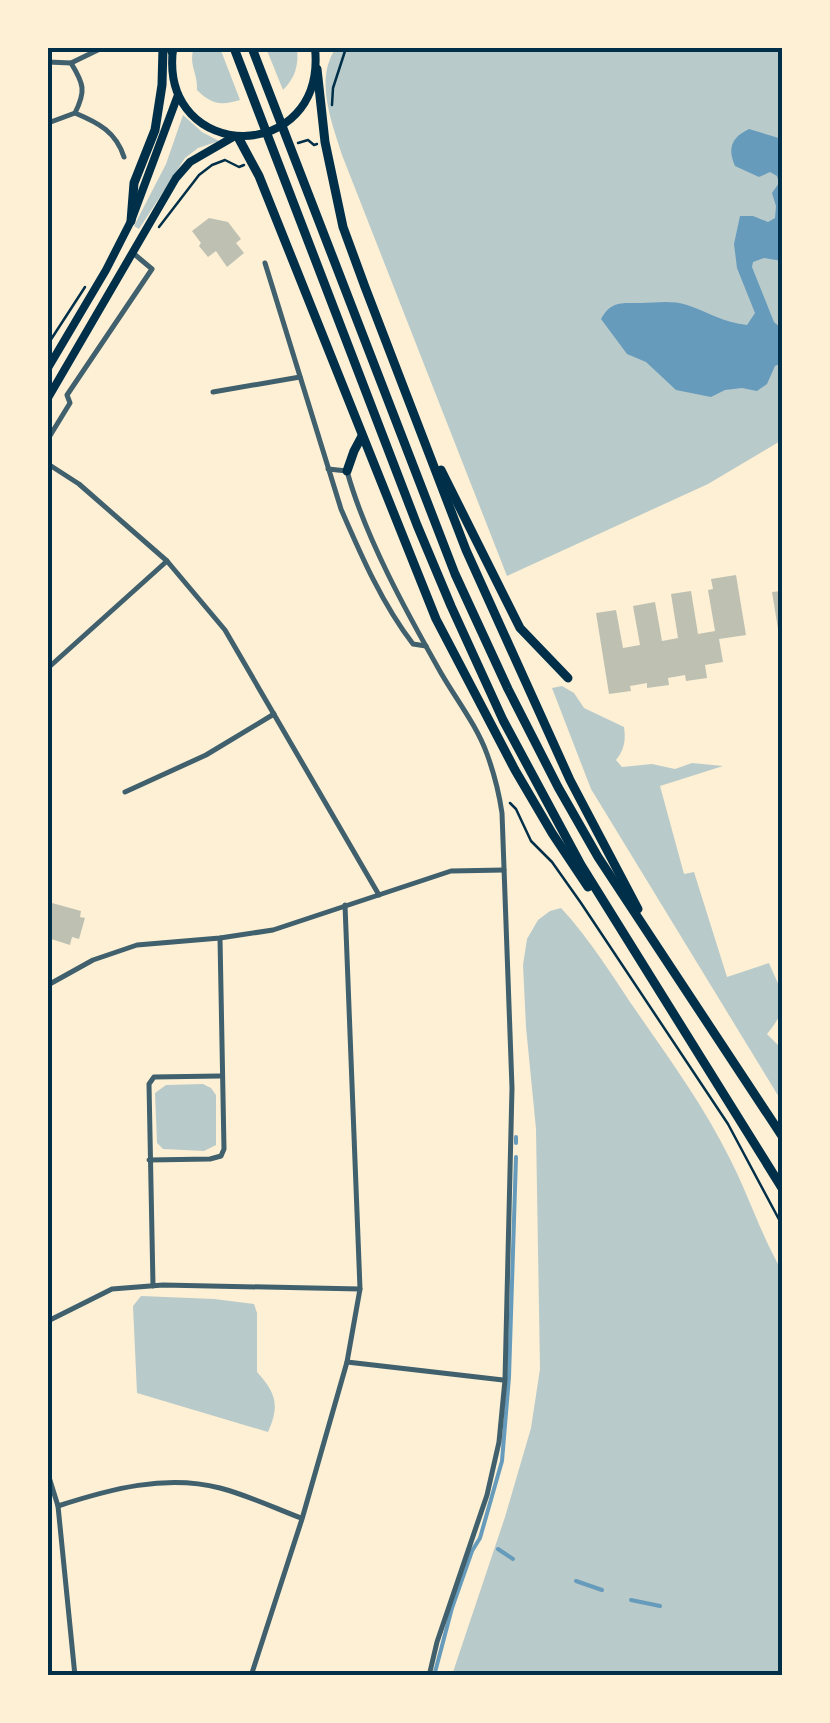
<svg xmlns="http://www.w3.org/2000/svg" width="830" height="1723" font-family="'Roboto Condensed',sans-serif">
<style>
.green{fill:#b9caca}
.water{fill:#669bbc}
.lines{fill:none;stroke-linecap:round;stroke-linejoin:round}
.stream{stroke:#669bbc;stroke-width:4}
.building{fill:#bec0b2}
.path{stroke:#003049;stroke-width:2.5}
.minor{stroke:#3f606c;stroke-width:5}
.primary{stroke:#003049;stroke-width:8}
.trunk{stroke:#003049;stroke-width:9}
.neatline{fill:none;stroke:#003049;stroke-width:4}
</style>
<rect width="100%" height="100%" fill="#fdf0d5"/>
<g class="green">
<path d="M194,48h26l20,52c-19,6 -29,4 -43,-10 1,-17 -9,-26 -3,-42z"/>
<path d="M266,48h31c2,17 -2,30 -14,42z"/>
<path d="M336,48h446v392l-74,44 -201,92 -165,-421c-10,-32 -28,-76 -6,-107z"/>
<path d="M183,115l19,17 17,9 -21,7 -13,10 -46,71 -5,-3 32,-62z"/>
<path d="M562,686l12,7 10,15 40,19c2,14 0,23 -8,33l6,7 30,-3 23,5 17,-6 31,3 -63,20 24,88 10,-2 33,105 42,-14c14,33 23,41 -2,71l15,15v53l-191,-313 -39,-101z"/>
<path d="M561,908c30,32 53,71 78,107 32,46 66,93 91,144 19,37 31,76 52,112v404h-330l53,-158 26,-89 9,-59 -4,-240 -10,-102 -3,-62 4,-26 11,-19 12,-9z"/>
<path d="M203,1084l8,4 5,7v50l-12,6 -41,-2 -6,-6 -2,-50 11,-8z"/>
<path d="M141,1296l73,3 40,5 3,9v59c19,21 23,33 11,60l-131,-39 -4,-87z"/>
</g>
<path class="water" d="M749,129l33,10v122l-18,-3 -11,4 -1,5 22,55 8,7v34l-7,3 -8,18 -10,7 -15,-3 -17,2 -14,7 -35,-7 -30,-28 -19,-8 -26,-35c10,-18 20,-16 39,-16 16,0 31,-3 47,2 21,7 38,18 60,20l8,-12 -18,-45 -3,-24 6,-28h13l15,6 7,-4 1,-12 -4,-13 7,-10 -2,-7 -7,-4 -11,5 -24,-11c-8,-18 -3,-29 14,-37z"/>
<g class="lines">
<g class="stream">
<path d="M516,1143v-6"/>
<path d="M498,1549l15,10"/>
<path d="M576,1581l26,9"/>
<path d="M631,1600l29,6"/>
<path d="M434,1676l18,-68 20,-57 8,-13 22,-77 7,-84 7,-220"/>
</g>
</g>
<g class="building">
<path d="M209,218l19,4 13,17 -5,4 8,10 -17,14 -11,-16 -8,6 -9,-11 2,-3 -9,-12z"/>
<path d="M736,575l10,60 -27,4 4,23 -18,3 2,13 -21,3 -1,-6 -17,3 1,7 -22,3v-5l-17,3 1,5 -22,3 -13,-81 20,-3 7,38 17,-3 -7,-39 22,-4 7,39 16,-3 -7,-44 20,-3 7,43 17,-3 -7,-41 5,-1 -2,-10z"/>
<path d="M782,591v49l-2,1 -8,-49z"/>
<path d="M52,903l29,8 -1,6 5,1 -6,21 -7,-2 -2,8 -22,-7v-18z"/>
</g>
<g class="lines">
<g class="path">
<path d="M332,105l1,-17 13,-40"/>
<path d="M298,143l10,-3 6,5 3,-1"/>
<path d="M159,227l40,-52 13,-10 13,-5 14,7 5,-2"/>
<path d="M48,344l37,-57"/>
<path d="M510,803l6,6 15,32 21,21 29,41 147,221 54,101"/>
</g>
<g class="minor">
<path d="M48,62l23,1c13,21 15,28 4,50l-27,10"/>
<path d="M71,63l31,-15"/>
<path d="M75,113c24,10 41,19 49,44"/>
<path d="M265,263l76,246c20,46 41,95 72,135l13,2"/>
<path d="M213,392l87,-15"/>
<path d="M48,439l22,-36 -3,-8 85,-126 -19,-16"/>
<path d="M48,464l31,20 88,77 58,69 154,265"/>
<path d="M328,469l19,2c18,66 60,142 94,202 15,26 36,53 46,81 7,19 12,39 15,59l10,275 -7,292 -6,62 -12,53 -50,147 -8,34"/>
<path d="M48,668l119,-107"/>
<path d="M125,792l81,-37 68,-41"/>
<path d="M48,985l45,-25 44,-15 83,-7 53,-8 178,-59 53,-1"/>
<path d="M149,1160l61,-1 11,-3 3,-7 -4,-211"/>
<path d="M153,1286l-4,-202 5,-7 66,-1"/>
<path d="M48,1321l64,-32 51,-4 197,4"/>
<path d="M347,1362l156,18"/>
<path d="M48,1474l10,32 17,170"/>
<path d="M58,1506c52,-17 108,-32 162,-18 27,7 55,20 81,30"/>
<path d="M251,1676l51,-157 45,-157 13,-73 -15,-384"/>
</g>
<g class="primary">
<path d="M173,49c-14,115 154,117 142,-1"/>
<path d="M48,368l58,-98 25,-49 47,-126"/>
<path d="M48,398l128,-220 14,-16 45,-26"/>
</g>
<g class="trunk">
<path d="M171,48l1,4"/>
<path d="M234,48l183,477 34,81 52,114 78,145 201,323"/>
<path d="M252,48l203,526 53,115 50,98 40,70 184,279"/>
<path d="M317,69l8,73 18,85 22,60 101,263 104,230 68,129"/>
<path d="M238,137l21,39 177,443 79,151 37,63 36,54"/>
<path d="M131,221l3,-38 21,-53 7,-45 1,-37"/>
<path d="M441,470l79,158 48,50"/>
<path d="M347,471l7,-20 8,-15"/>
</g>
</g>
<rect width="830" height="1723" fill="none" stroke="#fdf0d5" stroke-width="100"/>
<rect x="50" y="50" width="730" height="1623" class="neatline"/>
</svg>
